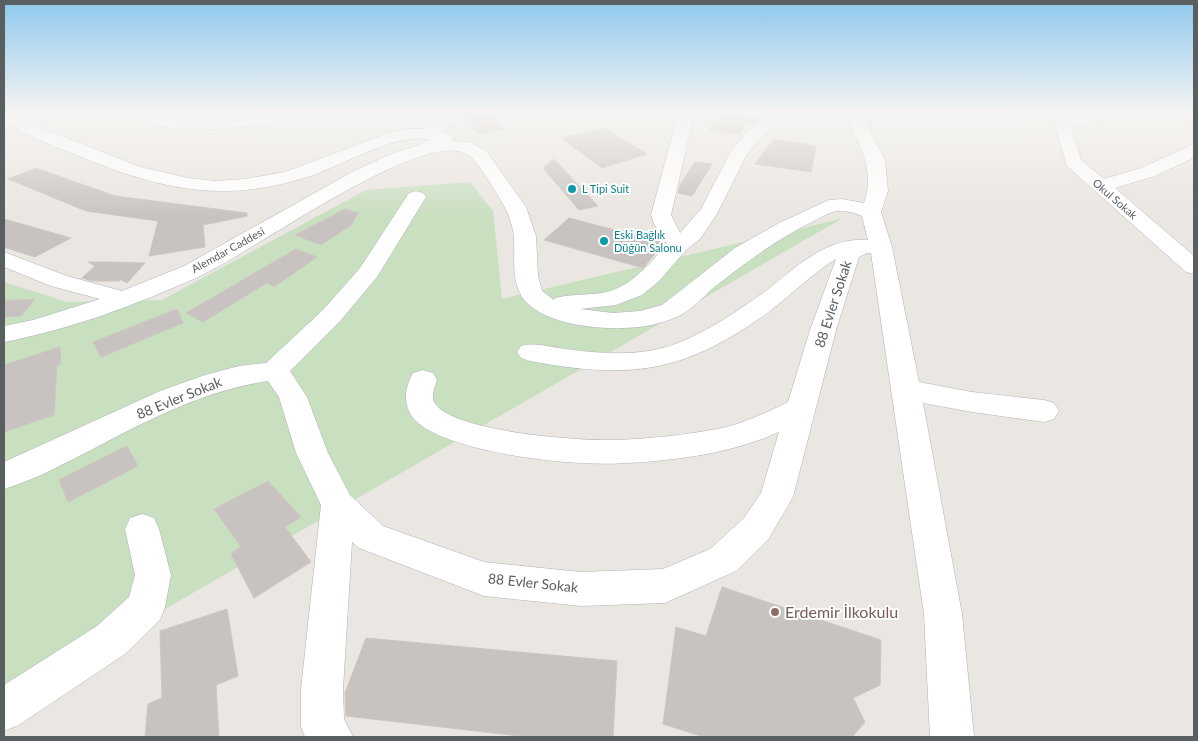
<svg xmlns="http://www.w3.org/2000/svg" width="1198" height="741" font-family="Lato,sans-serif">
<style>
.green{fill:#c8dfc0}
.building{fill:#c8c3c0;stroke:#cec6c0}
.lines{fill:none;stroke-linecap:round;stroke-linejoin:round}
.minor-casing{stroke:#aeb3b5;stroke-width:1}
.minor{fill:#fff;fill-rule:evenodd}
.culture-dot{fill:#0f9aa8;stroke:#fff;stroke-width:2}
.education-dot{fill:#8d6e63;stroke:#fff;stroke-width:2}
.labels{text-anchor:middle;stroke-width:4;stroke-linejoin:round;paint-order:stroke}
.far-culture-label{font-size:11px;fill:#0d838f;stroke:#fff;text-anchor:start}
.far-street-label{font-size:11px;fill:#595e60;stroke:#fff}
.street-label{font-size:14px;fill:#595e60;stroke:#fff}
.near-education-label{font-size:16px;fill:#785e54;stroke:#fff;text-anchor:start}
</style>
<rect width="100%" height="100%" fill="#eae6e1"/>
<path class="green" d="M470,182l23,29 9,88 339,-80 -837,483v-420l63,20 95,-2 204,-110z"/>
<g class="building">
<path d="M466,114h23l15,15 -27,5z"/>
<path d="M718,114h5l39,4 -5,4 -12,3 -5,9 -31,-4z"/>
<path d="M604,128l43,26 -45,14 -41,-30z"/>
<path d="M774,139l42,7 -5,26 -56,-8z"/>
<path d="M554,159l44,47 -19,4 -36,-42z"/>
<path d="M695,162l17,2 -20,32 -14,-3 2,-8z"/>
<path d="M36,168l79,28 132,17v3l-44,9 2,22 -56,9 9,-35 -72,-10 -78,-32z"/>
<path d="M345,209l13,4 -7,12 -30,20 -26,-10z"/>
<path d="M569,218l95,25 -21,25 -99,-28z"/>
<path d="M4,219l35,10 32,9 -36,19 -31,-10z"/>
<path d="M296,249l21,8 -43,30 -7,-4 -64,39 -17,-9z"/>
<path d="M88,262h19l38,1 -18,20 -9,-5 2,3h-28l-10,-3 13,-12z"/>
<path d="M35,299l-14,17 -17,1v-16z"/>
<path d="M177,309l6,14 -82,34 -8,-15z"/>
<path d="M60,347l1,17 -4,1 -3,50 -50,17v-67z"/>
<path d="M127,446l11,20 -70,36 -9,-22z"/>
<path d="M268,481l33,36 -16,10 26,35 -57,36 -23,-44 10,-7 -27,-38z"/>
<path d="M722,587l159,53 -1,45 -27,13 12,24 -13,15h-148l-41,-13 13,-97 30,9z"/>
<path d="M227,609l11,67 -22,9 3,52h-74l3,-33 14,-6 -2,-67z"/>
<path d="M366,638l251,23 -4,76h-85l-182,-21 -1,-23z"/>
</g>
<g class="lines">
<g class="minor-casing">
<g id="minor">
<path d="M14,114l10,3 10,8 106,42 48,11 28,3 29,-2 40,-7 104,-39 18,-4h18l20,-15h18l-22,18 10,3 2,4 -1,2 18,1 17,10 39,55 10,29 2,40 4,15 12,9 1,-2c16,-4 32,-3 47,-5 29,-5 47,-29 65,-49l-13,-20 -3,-9 27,-101h16l-23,101 9,18 21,-24 29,-56 16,-20 24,-19h18l-30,27 -11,13 -30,60 -17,25 -14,11 -28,32 -16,13 -26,10 -36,4 33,4 27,-2 22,-6 73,-57 44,-25 50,-23 13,-1 22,4c12,-34 -5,-59 -19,-89h16l24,46 3,31 -7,21 11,35 27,135 53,10 72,8 10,3 5,8 -5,8 -10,3 -72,-10 -49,-9 39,211 12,123h-44l-6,-123 -53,-361h-4l-8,4 -23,73 -43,167 -25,43 -32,31 -71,32 -84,3 -97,-10 -125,-48 -7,-6 -9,147 1,30 9,18h-48l-4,-10v-38l20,-184 -25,-52 -17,-56 -11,-16c-65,10 -120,39 -177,69 -28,14 -57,30 -87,39v-27l156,-71 45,-16 34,-9 27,-3 57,-53 37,-42 49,-75 7,-2 7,2 3,4 -49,80 -36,43 -51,51 17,26 21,56 22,42 33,31 101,36 97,10 82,-3 47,-20 34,-31 17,-25 18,-61c-47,21 -99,28 -151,31 -51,4 -163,-8 -206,-37 -19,-13 -20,-34 -9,-53l10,-3 10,3 4,7c-2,6 -6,16 -3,22 16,30 146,39 179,38 36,-1 73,-5 109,-12 23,-5 45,-16 66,-26l22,-72 26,-71c-24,15 -44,35 -66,52 -85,62 -138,69 -240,50l-9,-3 -4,-6 4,-6c14,-4 29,1 44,3 37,5 78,8 113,-6 30,-12 58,-31 85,-50 33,-25 61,-56 105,-53l-6,-24c-8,-3 -17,-6 -26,-5 -8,2 -16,7 -24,11 -37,18 -68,42 -100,67 -10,9 -21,21 -33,27 -11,5 -28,10 -41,11 -32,4 -105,-1 -119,-36 -7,-16 -4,-34 -5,-52 -1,-23 -15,-42 -27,-61 -7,-10 -13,-22 -25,-26 -51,-16 -211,101 -264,125 -63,28 -126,52 -194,65v-16l29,-6 67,-21 -49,-13 -47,-19v-15l63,24 55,15 62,-25 170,-95 42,-19 21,-6 12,-6c-31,-9 -91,28 -122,37 -85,27 -148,12 -228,-21 -17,-7 -64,-24 -73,-37l2,-3z"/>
<path d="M139,114h22l19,5 20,1 69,-6h35l-2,3c-30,8 -144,25 -163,-3z"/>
<path d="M1054,114h16v3l14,-3h30l-2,3 -41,10 10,33 23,19 37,-11 53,-24v12l-3,3 -36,17 -40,12 79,68v18l-8,-2 -119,-106 -13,-42z"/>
<path d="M1177,114h17v8l-15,-5z"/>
<path d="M142,514l12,4 5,11 12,46 -6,32 -5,13 -35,34 -106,71 -15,6v-46l93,-59 32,-29 6,-22 -10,-46 5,-11z"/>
</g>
</g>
<use href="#minor" class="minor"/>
</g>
<linearGradient id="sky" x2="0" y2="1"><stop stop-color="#8ec8ed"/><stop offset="0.52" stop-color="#f6f4f2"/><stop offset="1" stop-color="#f6f4f2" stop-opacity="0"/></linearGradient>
<rect width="1198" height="218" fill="url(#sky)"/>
<g class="culture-dot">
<circle cx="572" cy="189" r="5"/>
<circle cx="604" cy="241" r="5"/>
</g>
<circle class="education-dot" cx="775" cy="612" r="5"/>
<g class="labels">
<g class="far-culture-label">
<text x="582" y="193">L Tipi Suit</text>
<text x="614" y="239">Eski Bağlık<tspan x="614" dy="13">Düğün Salonu</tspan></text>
</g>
<g class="far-street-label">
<text transform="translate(1115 199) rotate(41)" y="4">Okul Sokak</text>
<text transform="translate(228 250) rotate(-29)" y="4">Alemdar Caddesi</text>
</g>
<g class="street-label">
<text transform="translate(833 304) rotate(-72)" y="5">88 Evler Sokak</text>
<text transform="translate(179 398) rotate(-22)" y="5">88 Evler Sokak</text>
<text transform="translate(533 583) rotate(6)" y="5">88 Evler Sokak</text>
</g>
<g class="near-education-label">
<text x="785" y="618">Erdemir İlkokulu</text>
</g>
</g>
<rect width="1198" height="741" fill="none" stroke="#595e60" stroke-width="10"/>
</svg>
